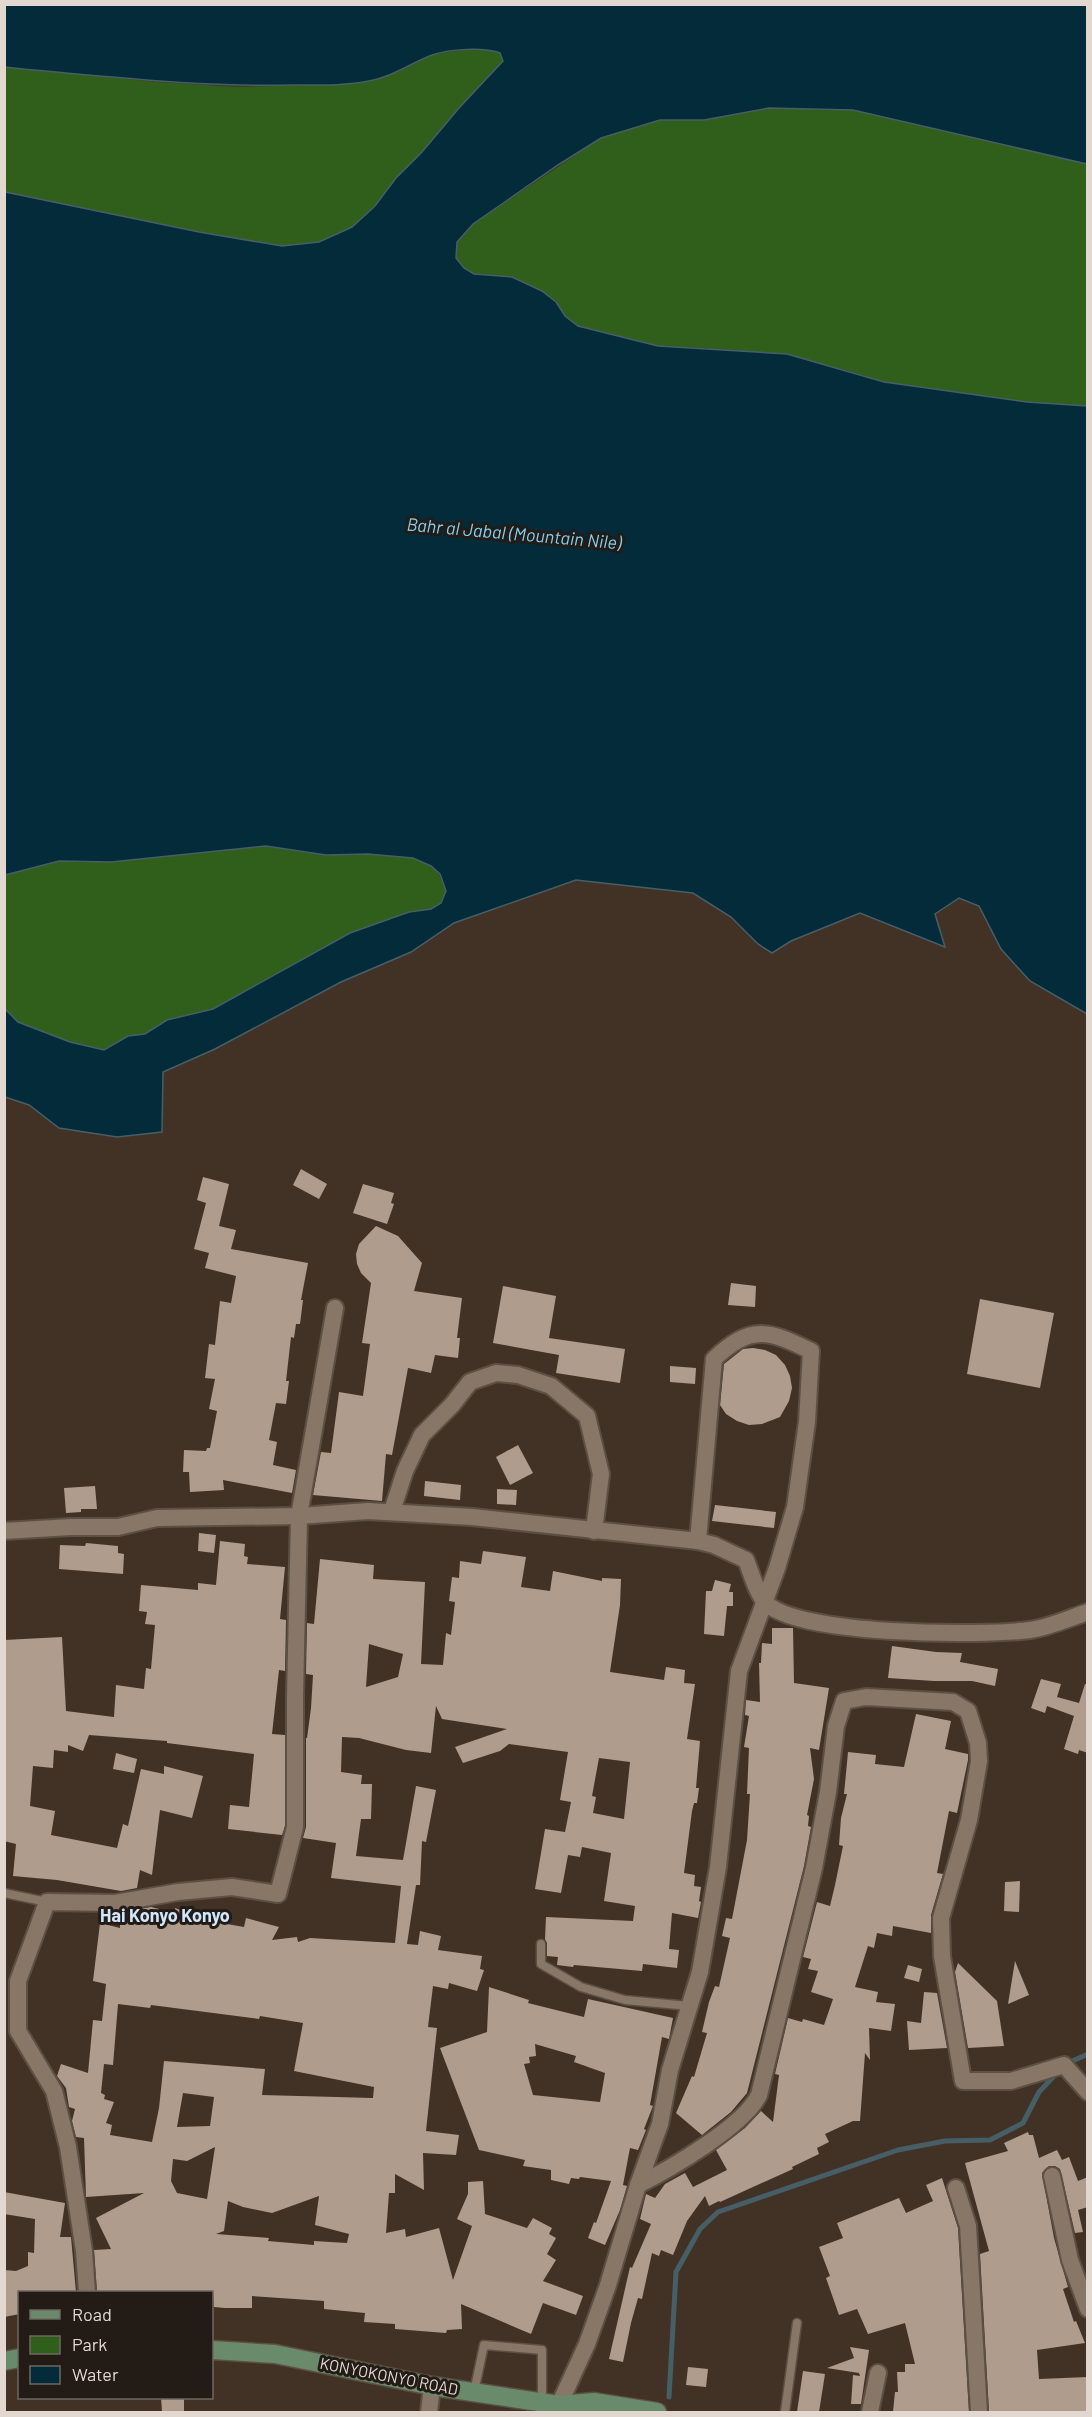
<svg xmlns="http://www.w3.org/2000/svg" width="1092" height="2417" font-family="Barlow,sans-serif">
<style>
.green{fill:#305e1b}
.water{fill:#032b3a;stroke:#465f67;stroke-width:1.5}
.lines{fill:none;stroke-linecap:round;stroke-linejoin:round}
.stream{stroke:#465f67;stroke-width:5}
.building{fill:#af9c8c;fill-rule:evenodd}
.lane-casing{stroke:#5c4f44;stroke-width:11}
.street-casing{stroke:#5c4f44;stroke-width:20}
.primary-casing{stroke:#5c4f44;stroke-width:21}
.lane{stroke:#887667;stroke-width:8}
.street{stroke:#887667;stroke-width:16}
.primary{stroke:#698b6b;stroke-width:18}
.labels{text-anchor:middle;stroke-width:6;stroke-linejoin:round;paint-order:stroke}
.street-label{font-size:16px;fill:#e2d8d0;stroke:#231c16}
.water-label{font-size:18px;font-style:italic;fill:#80d0f4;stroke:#231c16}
.neighbourhood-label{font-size:18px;font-weight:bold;fill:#d0e8fe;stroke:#231c16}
</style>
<rect width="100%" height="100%" fill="#423225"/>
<g class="green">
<path d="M474,49h14l12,4 3,8 -44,47 -37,44 -26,26 -21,27 -23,22 -33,15 -37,4 -83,-14 -194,-40v-125l152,15 80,5 76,-2 56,-4 29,-9 36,-18z"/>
<path d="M769,108l84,2 235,54 -1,242 -60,-4 -143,-20 -38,-12 -141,-22 -47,-2 -80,-20 -13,-10 -9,-14 -69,-27 -13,-1 -10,-6 -8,-10 1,-16 16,-18 128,-86 59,-18h44z"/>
<path d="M266,846c19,3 40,7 60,9 30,1 81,-7 106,12 8,6 10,15 14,24l-5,12 -10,6 -22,3 -160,77 -36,20 -46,11 -22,14 -17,2 -24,15 -34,-9 -52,-20 -13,-13 -1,-134 54,-14 53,1z"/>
</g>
<path class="water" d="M5,4l1082,1v159l-234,-54 -84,-2 -65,12h-44l-59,18 -43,27 -85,59 -16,18 -1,16 8,10 10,6 38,3 30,14 14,11 9,14 13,10 80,20 129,8 97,28 143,20 60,4v608l-57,-33 -29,-32 -22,-43 -20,-8 -24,16 10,33 -85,-34 -69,28 -19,12 -14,-9 -27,-27 -38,-24 -117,-13 -122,43 -43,29 -70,30 -126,67 -52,23 -1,60 -45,5 -58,-9 -30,-23 -24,-8v-88l13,13 52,20 34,8 24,-14 17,-2 22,-14 46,-11 137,-76 59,-21 22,-3 10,-6 5,-12 -6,-17 -9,-8 -18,-8 -45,-4 -42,1 -60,-9 -155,16 -52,-1 -54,14v-683l194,40 83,14 37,-4 33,-15 23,-21 21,-28 26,-26 37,-44 44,-47 -3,-8c-17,-6 -50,-4 -68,2 -21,8 -40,22 -63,26 -24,5 -52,4 -77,4 -91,2 -179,-8 -269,-16l-18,-2z"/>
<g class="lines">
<g class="stream">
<path d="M1068,2063l20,-9"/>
<path d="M669,2397l7,-125 24,-43 18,-17 180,-62 47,-9 45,-1 33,-17 16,-31 18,-19"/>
</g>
</g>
<g class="building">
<path d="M301,1169l26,15 -8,15 -26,-14z"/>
<path d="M203,1177l26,7 -10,42 17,4 -5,19 77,14 -7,37h2l-3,24h-4l-2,14 -3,-1 -5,44h3l-3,23 -10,-1 -7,37 8,2 -4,23 23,5 -4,23 -69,-13 1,10 -34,2 -1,-20h-6l1,-22 22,1 1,-3h3l7,-37 -8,-2 6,-30 -10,-1 4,-34 6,1 5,-44 11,2 5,-27 -31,-8 4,-15 -15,-4 12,-46 -9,-3z"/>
<path d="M363,1184l31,9 -3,10 3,1 -7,20 -34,-11z"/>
<path d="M376,1226l22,10 24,27 -8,28 48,7 -5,40h3l-2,20 -23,-3 -4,18 -23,-5 -16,87 -6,-1 -4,47 -69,-6 8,-43 10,1 8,-61 24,4 7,-52 -8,-1 9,-60 -10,-10 -4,-9 -1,-10 3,-10z"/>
<path d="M731,1283l25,3 -1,21 -27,-2z"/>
<path d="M503,1286l53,10 -7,42 76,11 -5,34 -64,-10 3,-18 -66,-12z"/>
<path d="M980,1299l74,14 -14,75 -73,-14z"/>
<path d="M753,1348l12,2 11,5 9,10 5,11 2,12 -3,13 -9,16 -18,7 -13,1 -12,-4 -11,-7 -6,-9 4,-41 19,-15z"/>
<path d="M670,1366l26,2 -1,16 -25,-2z"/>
<path d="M518,1445l15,28 -23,12 -14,-28z"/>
<path d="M425,1481l36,4 -1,15 -36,-4z"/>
<path d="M95,1486l2,23h-16v3l-15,1 -2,-25z"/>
<path d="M497,1489l20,1 -1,15 -19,-1z"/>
<path d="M715,1505l61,7 -2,16 -62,-7z"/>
<path d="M199,1533l17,2 -2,18 -16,-2z"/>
<path d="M220,1541l25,3 -1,12 4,1 -1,7 38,3 -5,52 6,1 -1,51 -6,-1 -7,64 13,1v91l-3,9 -54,-6 2,-24 19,2 5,-53 -87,-11v-2l-78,-6 -6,16 -15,-6v7l-14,-2 -1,18 -20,-2 -3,40 25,5 -4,24 66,13 6,-24 5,2 13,-57 23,5v-8l39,10 -11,42 -32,-8 -8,65 -12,-5 -3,18 -16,3 -64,-11 -44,-4 3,-32 -12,-3v-201l58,-3 4,74 48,6 2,-32 28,4 2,-21 5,1 4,-44 -10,-1 2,-12 -8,-1 2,-26 57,5v-7l18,2z"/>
<path d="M86,1543l32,3v7l6,1 -1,20 -64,-5 1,-24 25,1z"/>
<path d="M483,1551l43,6 -5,30 29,4 3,-20 49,10v-3l19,1 -1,26 -10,67 54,8 2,-13 19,3 -1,13 11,1 -8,55 13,2 -4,47h3l-2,15h-3l-2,8 -8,62 11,2 -1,11 7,1 -2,14 2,1 -3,16 -26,-5 -3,36 10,1 -2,18 -34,-4 -1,7 -68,-6 -1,2 -16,-2 1,-8 -11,-1v-13l-2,-4 1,-22 87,4 2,-15 -31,-5 7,-48 -29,-6 -2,10 -12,-2 -7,38 -26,-4 10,-60 20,3 6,-30 -11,-2 8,-48 -59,-8 -9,7 -37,12 -8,-16 52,-18 -65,-10 -6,-13 -5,47 -25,-3 -47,-12 -17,-1 -1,35 21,3 -1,9h11l-1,35h-10l-5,37 47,4 13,-74 20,4 -10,52 -4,-1 -2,44h-4l-9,59 11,1 2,-14 21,5 -3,14 44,6 -2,13 4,1 -7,21 -28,-8 -1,6 -15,-3 -5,41 9,1 -11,103 33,4 -3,20 -33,-2 1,37 -29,-16v19h-6l-3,40 19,-4 1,8 33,-9 14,52 19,-54 -15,-7 11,-25v-12l15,-1 2,33 42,14 6,-10 19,10 -3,6 7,4 -9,16 9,6 -13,21 40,15 -7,19 -33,-12 -12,31 -70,-30 1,25 -15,1 -1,3 -51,-4v-5l-31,-2 1,-9 -41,-4v-8l-72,-5v12h-27l-11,-1 -1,-15h-116l-3,-42 17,-1 -15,-31 48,-25 -58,4 -2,-59 -8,-1 -4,-16 3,-12 -6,-2 -3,-19 -9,-12 4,-12 27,9 5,-53 9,1 4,-37 -13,-3 7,-58 20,5v-15l31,-6 24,6v-5l35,13 34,6 2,-9 33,9 -7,13 25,-3 1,5 12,-4 85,5 6,-57 -70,-8 5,-35 -33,-5 3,-11v-89h1l4,-30 2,-33 -7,-1 1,-51 7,1 6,-65 54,6 -1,14 52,3 -4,82 22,1 3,-32 5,2 4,-33 -6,-1 3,-24 7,1 1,-17 21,3zM369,1644l34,10 -5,23 -32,10zM599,1758l31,4 -6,57 -31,-6 3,-16 -4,-1zM118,2004l32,4 1,-3 108,14 1,-3 43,7 -9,48 80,16 -1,11 -111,-3 3,-26 -101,-8 -5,47 -7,34 -42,-7 2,-10 -6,-2 8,-21 -10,-3 1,-4 -4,-2 3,-29 9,1zM183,2093l31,4 -4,29 -33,1zM215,2147l-8,52 -30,-6 -6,-12 2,-22 14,2zM319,2196l-4,29 34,9 -2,9 -33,-2v4l-46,-4 1,-3 -53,-4 8,-3 4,-30 15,6 29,6z"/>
<path d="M715,1580l16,4 -2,8h4v14h-6l-3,30 -20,-2 2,-43h6z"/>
<path d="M772,1628h21l1,55 35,5 -10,62 -9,-2 4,31 -7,36 2,1 -1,10 3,1 -7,39 -57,227 -16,19 -29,23 -26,-22 16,-37 2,1 13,-44 -5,-1 7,-30 6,-16 4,1 11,-49 -8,-2 4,-18 6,1 15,-79 3,-46h-3l2,-46 -5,-1 5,-31 -4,-1 1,-15 14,2 -1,-39h2l1,-20 10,1z"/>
<path d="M892,1646l44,6 26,1 -2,9 38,7 -3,17 -23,-5h-38l-46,-3z"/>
<path d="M1041,1679l20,5 -4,13 22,6 6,-19 3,1v68l-9,-3 -1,4 -14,-5 10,-33 -27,-10 -2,7 -14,-5z"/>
<path d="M916,1714l35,7 -6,28 23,5v6l-11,53 -8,-2 -12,62 6,1 -12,41v18l-38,-7 -1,10 -15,-3 -3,15 -6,-2 -13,41 23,5 -2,10 19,2 -4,27 -22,-3 1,32 -5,-7 -5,68h-7l-28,13 4,8 -12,6 2,6 -27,13 1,2 -73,33 -1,-1 -10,5 -4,-10 -18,25 -14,34 -12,-5 -2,6 -7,-3 -10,46 -4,-1 -7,25 -8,39 -14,-3 21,-92 2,1 19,-44 -11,-5 6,-25 9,4 10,-14 20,-11 8,14 34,-17 -11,-20 29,-22 16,-17 12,11 6,-47 -4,-1 13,-56 14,4 1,-3 21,6 9,-26 -22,-7 7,-21 -10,-2 3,-10 -8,-2 14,-55 13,4 5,-21 8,-39 -4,-1 2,-27 6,-24h-3l4,-42 28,3 -1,9 29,3z"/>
<path d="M116,1753l21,6 -3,14 -21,-4z"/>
<path d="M1020,1881l-1,31 -15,-1 1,-29z"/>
<path d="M1015,1961l14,34 -21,9z"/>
<path d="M958,1963l39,38 7,45 -36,2 -13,-76z"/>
<path d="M908,1965l14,4 -3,13 -15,-4z"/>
<path d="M489,1987l40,13 -1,3 56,14 4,-18 85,19 -4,21 -7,-2 -12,68 3,1 -9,23 2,1 -8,20 -8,-2 -7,37 4,1 -7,24 -15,35 -17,-7 6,-16 2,1 15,-42 -31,-4 -1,2 -8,-1 -2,6 -18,-4v-10l-28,-4 2,-6 -46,-10 -39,-102 47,-16zM535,2044l41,12 -2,6 31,11 -5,29 -67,-7 -9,-31 6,-1 -1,-6 7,-1z"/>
<path d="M924,1992l13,1 10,55 -38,2 -2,-29 14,2z"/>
<path d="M1028,2132l1,3h4l6,23 18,-8 5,10 7,-3 9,24 10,-4v30l-10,3 5,22 -8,1 -15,-64 -5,-3h-6l-7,7 12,65 14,49 -5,2 11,33 2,-1 9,22 -48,7 2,29 49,-2v35h-60v-1l-39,1 -9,-158 9,-3 -24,-88 43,-12 -4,-8z"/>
<path d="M942,2178l16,50 11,184h-76l2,-20h3l-1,-20h8v-8h10l-10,-41 -37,11 -11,-25 -18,6 -13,-37 4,-2 -11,-29 24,-9 -6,-15 62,-25 7,15 27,-12 -7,-16z"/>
<path d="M4,2192l61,11 -5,34h11l5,55h-56v22l-16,3v-47l12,1 12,-5v-14l6,1 1,-34 -31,-5z"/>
<path d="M850,2347l19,3 -8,54h-10l2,-29 7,1 -1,-3 -32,-5 27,-10z"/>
<path d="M688,2367l20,2 -2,18 -20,-2z"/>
<path d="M803,2371l22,3 -6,38h-22z"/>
<path d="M161,2397h23v15h-22z"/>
</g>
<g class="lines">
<g class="lane-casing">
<g id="lane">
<path d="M4,1893l43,9"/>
<path d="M541,1944v20l40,23 44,13 64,6"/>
<path d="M474,2392l10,-47 58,5v52"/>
<path d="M785,2412l12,-89"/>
</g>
</g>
<g class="street-casing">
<g id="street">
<path d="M392,1511l13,-40 17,-36 30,-30 18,-23 26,-9 22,2 33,11 36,30 14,58 -7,57"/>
<path d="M4,1531l67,-4h47l39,-9 142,-2 69,-5 104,6 226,24 16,4 32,15c5,12 10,32 19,42 31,34 218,34 265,28 20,-3 39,-12 58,-18"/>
<path d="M1052,2176l18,84 18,49"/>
<path d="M638,2185c32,-16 106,-59 121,-90l55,-227 14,-76 8,-66 8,-25 22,-4 87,5 15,9 10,32 1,18 -10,59 -28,98 1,38 21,125h48l53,-16 24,27"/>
<path d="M956,2188l12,38 11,186"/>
<path d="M87,2292l-3,-41 -16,-104 -14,-56 -36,-60v-50l29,-79 68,1 63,-11 54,-5 46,7 17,-67v-130l4,-181 36,-208"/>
<path d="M559,2405l28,-61 21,-59 30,-100 22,-61 10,-54 30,-98 18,-105 21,-196 38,-103 18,-61 12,-85 4,-71c-43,-21 -60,-27 -97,8l-16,182"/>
<path d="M429,2412l3,-26"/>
<path d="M870,2412l8,-39"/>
</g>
</g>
<g class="primary-casing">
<g id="primary">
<path d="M212,2350l63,4 157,32 127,19 35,-3 63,10"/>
<path d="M4,2361l16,-3"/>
</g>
</g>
<use href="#lane" class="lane"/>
<use href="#street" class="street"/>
<use href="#primary" class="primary"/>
</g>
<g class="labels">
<g class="street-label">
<text transform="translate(389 2376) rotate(11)" y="6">KONYOKONYO ROAD</text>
</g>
<g class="water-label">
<text transform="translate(514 534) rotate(5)" y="6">Bahr al Jabal (Mountain Nile)</text>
</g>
<g class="neighbourhood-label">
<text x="165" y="1922">Hai Konyo Konyo</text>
</g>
</g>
<rect width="1092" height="2417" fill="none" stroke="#e2d8d0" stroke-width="12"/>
<rect x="18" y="2291" width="195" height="108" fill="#231c16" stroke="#6f6760" stroke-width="1.5"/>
<rect x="30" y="2310" width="30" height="9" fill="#698b6b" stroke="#6f6760" stroke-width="1.5"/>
<text x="72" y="2321" font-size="18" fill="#e2d8d0">Road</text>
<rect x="30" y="2336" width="30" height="18" fill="#305e1b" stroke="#6f6760" stroke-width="1.5"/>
<text x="72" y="2351" font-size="18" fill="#e2d8d0">Park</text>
<rect x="30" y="2366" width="30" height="18" fill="#032b3a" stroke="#6f6760" stroke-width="1.5"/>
<text x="72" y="2381" font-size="18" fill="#e2d8d0">Water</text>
</svg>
